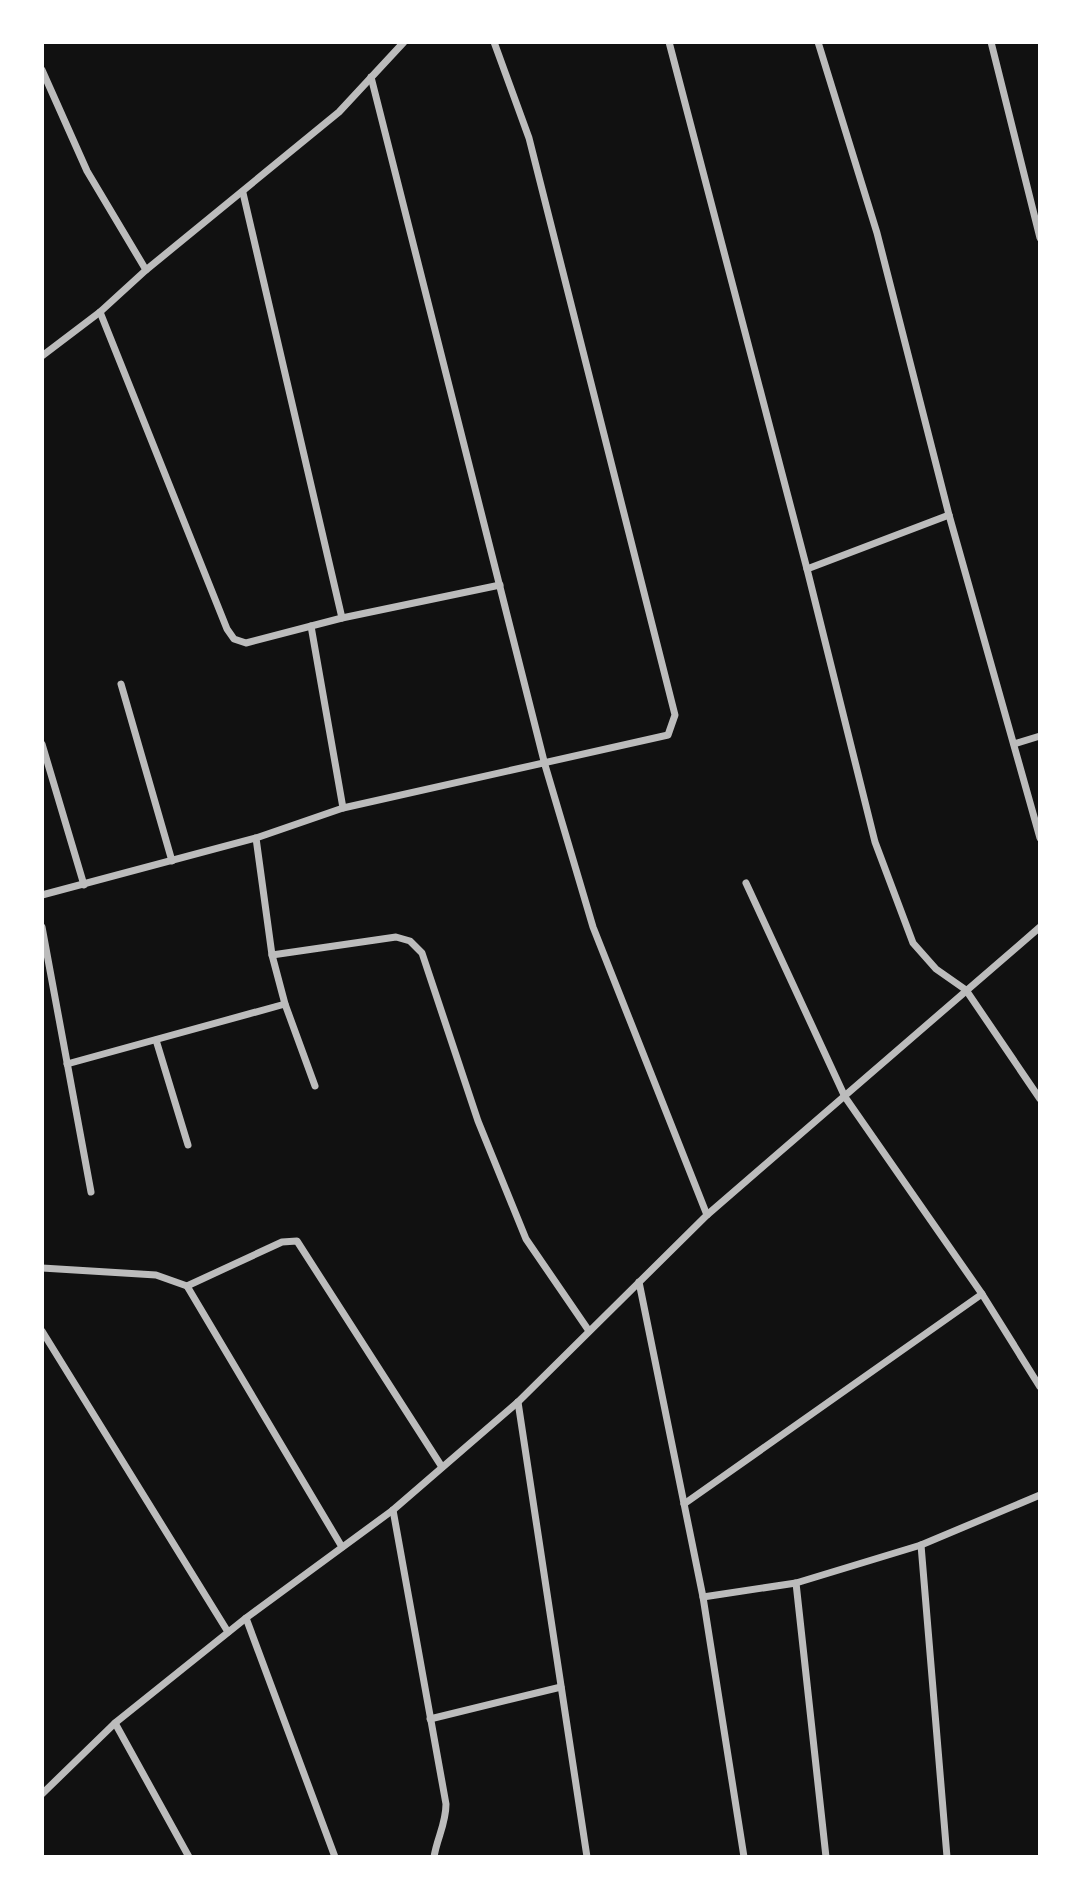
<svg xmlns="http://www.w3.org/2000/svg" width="1082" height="1899" font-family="'Libre Baskerville',serif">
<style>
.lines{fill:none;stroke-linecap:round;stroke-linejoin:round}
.minor{stroke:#bcbcbc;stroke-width:7}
</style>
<rect width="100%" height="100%" fill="#111"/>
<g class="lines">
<g class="minor">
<path d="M669,42l138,527 68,273 38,101 23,26 30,21 74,109"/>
<path d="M818,42l59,191 72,282 91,323"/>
<path d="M991,42l49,196"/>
<path d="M42,70l45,101 59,99"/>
<path d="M371,77l174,688 48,162 114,288"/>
<path d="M243,193l99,425"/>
<path d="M100,312l127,317 7,10 12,4 96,-25 158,-33"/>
<path d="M42,356l58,-44 46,-42 193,-158 65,-70"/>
<path d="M807,569l142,-54"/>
<path d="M311,626l32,182"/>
<path d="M121,684l51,177"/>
<path d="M42,744l42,141"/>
<path d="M1014,744l26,-8"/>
<path d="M256,838l16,117 13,49 30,82"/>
<path d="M746,883l99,214 137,197 58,93"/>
<path d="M42,895l214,-57 87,-30 325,-73 7,-20 -146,-577 -35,-96"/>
<path d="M42,927l49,265"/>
<path d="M272,955l124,-18 14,4 12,12 56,168 48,118 63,92"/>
<path d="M156,1040l32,105"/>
<path d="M67,1064l218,-60"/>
<path d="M42,1268l114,7 31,11 155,261"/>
<path d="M639,1282l64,315 41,260"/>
<path d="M187,1286l95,-44 15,-1 145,226"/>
<path d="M42,1331l186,301"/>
<path d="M518,1402l69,455"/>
<path d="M684,1504l298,-210"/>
<path d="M393,1510l53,294c0,20 -9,34 -12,53"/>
<path d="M921,1545l26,312"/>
<path d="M796,1583l30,274"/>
<path d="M703,1597l93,-14 125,-38 119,-50"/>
<path d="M246,1618l89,239"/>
<path d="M430,1719l131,-32"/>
<path d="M115,1723l74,134"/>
<path d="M42,1794l73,-71 131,-105 147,-108 125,-108 189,-187 333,-288"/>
</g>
</g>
<rect width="1082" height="1899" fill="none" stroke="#ffffff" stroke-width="88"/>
</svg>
